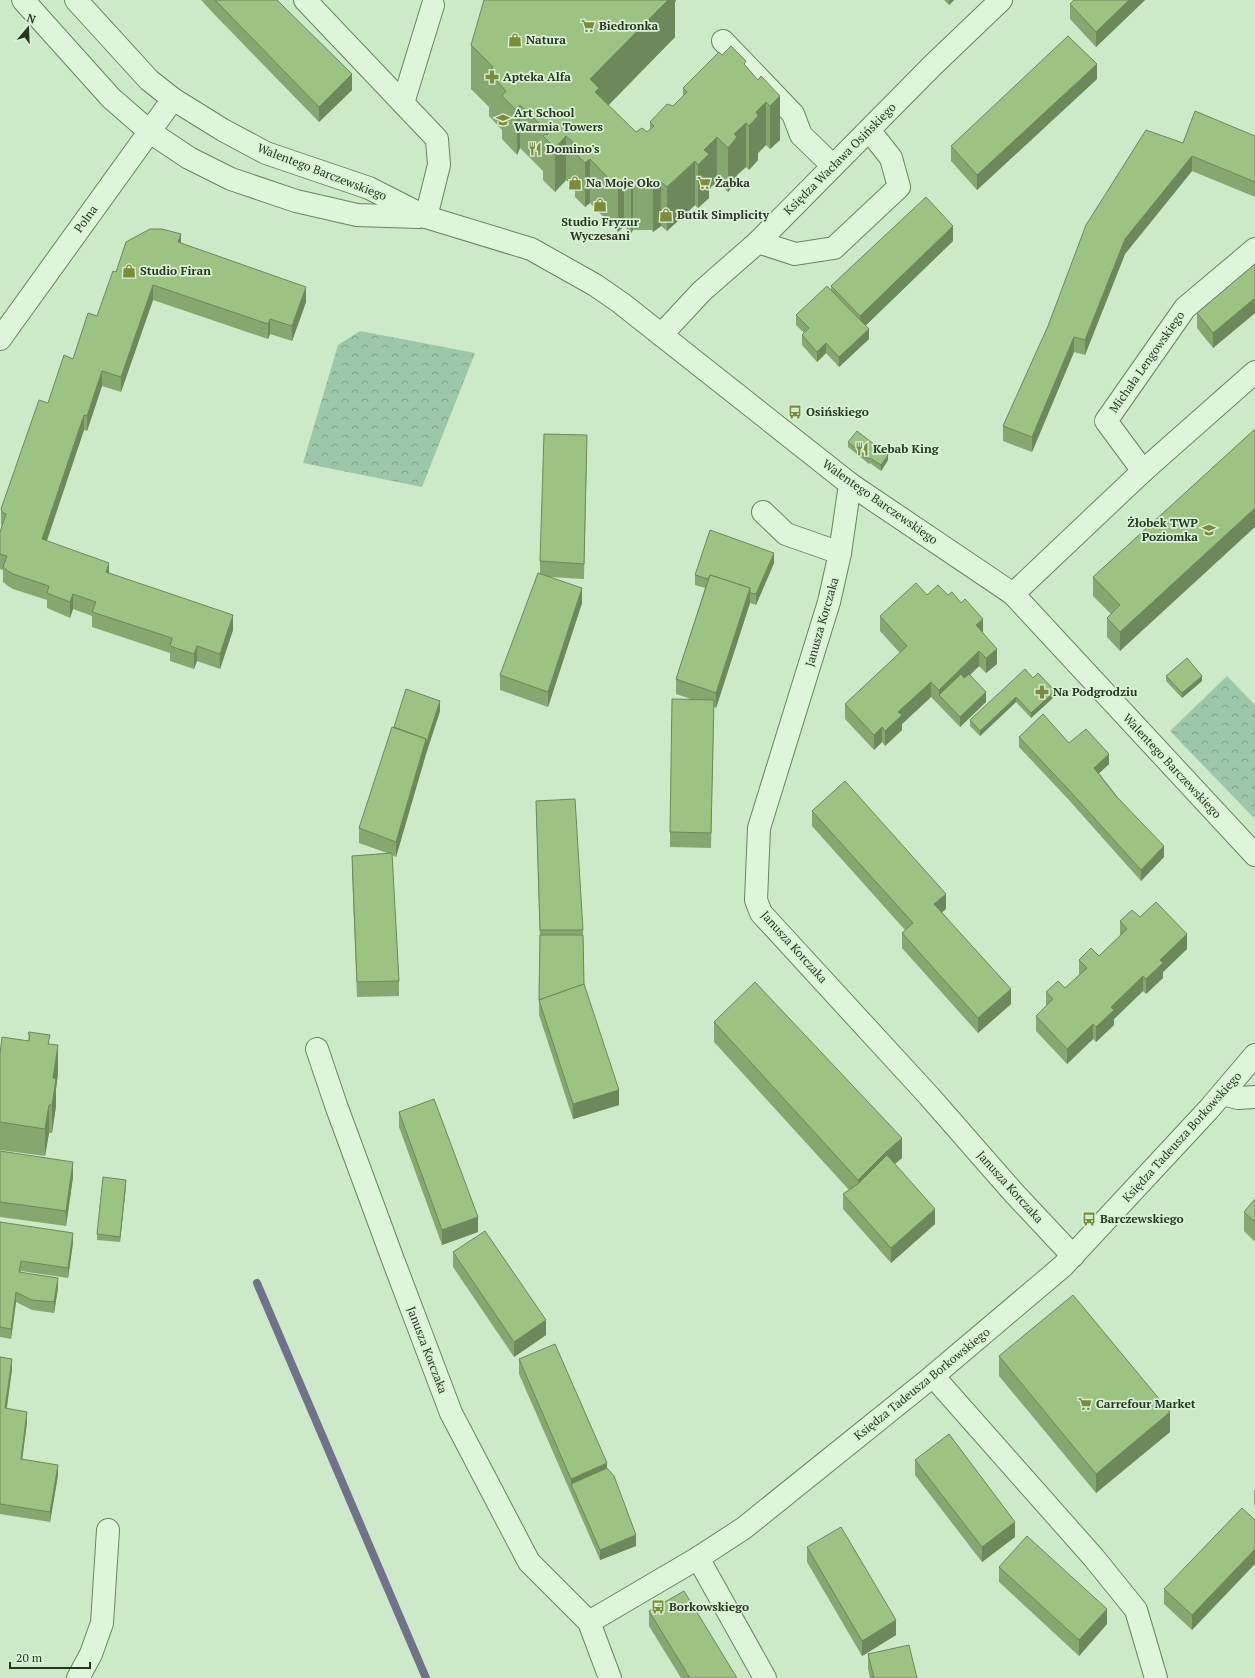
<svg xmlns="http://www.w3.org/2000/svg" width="1255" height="1678" font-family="'PT Serif',serif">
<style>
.forest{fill:url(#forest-crowns)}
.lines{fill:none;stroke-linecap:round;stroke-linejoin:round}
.stream{stroke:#70728c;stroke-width:8}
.minor-casing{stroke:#69845f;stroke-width:24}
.minor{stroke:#def5db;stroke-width:22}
.wall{fill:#86a870}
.shaded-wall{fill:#6d885b}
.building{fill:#9cc382;stroke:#6d885b}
.labels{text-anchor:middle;stroke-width:3.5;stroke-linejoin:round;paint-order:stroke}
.poi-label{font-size:12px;font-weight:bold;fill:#283621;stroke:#daf2d7;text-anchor:start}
.street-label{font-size:12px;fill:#283621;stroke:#daf2d7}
</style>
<defs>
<pattern id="forest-crowns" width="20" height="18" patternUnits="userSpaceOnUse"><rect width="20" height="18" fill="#9dc7aa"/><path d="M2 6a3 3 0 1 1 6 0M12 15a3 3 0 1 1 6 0" fill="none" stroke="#80a28a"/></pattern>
</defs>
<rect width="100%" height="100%" fill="#cceac8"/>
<g class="forest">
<path d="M360,331l115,22 -53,134 -119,-24 35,-118z"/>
<path d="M1227,676l28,29v111l-2,1 -83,-86z"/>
</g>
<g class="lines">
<path class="stream" d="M257,1283l169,395"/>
<g class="minor-casing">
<g id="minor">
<path d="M23,0l88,98 39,34 39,26 42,21 65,22 61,14 62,2"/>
<path d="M76,0l73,80 24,19 50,31 43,23 103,35 57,29 105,32 64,36 26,18 229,181 163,110 242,261"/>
<path d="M305,0l132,139 2,26 -13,52"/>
<path d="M723,41l70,73 8,21 32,31"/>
<path d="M403,103l30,-98"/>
<path d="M758,242l37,12 39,-6 65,-61 -8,-29 -22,-28"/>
<path d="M661,335l41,-44 56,-49 175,-177 68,-65"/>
<path d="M0,339l173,-240"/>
<path d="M1143,471l-37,-50 79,-113 70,-59"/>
<path d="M850,484l-10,69 -11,49 -70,226 -3,72 5,13 168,183 84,96 60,64"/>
<path d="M763,512l23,22 54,19"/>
<path d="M1013,594l130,-123 112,-99"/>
<path d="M317,1049l20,59 55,149 59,156 78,149 60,60 21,56"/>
<path d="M1223,1094l15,4 17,-1"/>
<path d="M933,1376l161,182 42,52 20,68"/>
<path d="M698,1558l67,120"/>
<path d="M589,1622l109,-64 46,-30 189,-152 130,-110 146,-157 46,-54"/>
<path d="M78,1678l13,-24 11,-31 6,-93"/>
</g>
</g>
<use href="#minor" class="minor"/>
</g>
<g class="wall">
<path d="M201,0h76l75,90 -33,32 -105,-108z"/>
<path d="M676,0l-1,2v35l-67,68 28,27h11l3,-3v-7l23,-16 10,-10v-8l39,-33 24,11 12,14 3,-4 19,64 -10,9 -4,-4 -8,8v7l-9,10 -3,-3 -9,8v6l-9,11 -11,-11 -8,8v9l-11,10 -3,-3 -28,26 -6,-5 -8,6 -1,-2h-19l-2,3 -7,-7 -6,6 -28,-29 -5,4 -10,-10v-9l-9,-8 -11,12 -12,-12v-9l-23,-23 -3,7 -15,-16v-9l-13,-14v-9l-18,-18v-44z"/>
<path d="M944,0h10l-5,5z"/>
<path d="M1145,0l-49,47 -26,-28v-15z"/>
<path d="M1097,79l-120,111 -26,-29v-15z"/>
<path d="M1255,136v61l-63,-26 -67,83 -40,101 -11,-3 -42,100 -29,-11v-15l180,-283z"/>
<path d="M953,241l-88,85 4,13 -30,28 -13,-14 -9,9 -15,-17v-10l2,-2 -8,-8v-10l35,-25v-4z"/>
<path d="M181,243l125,59 -14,39 -22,-7 -2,5 -115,-39 -32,92 -19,-6 -15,45 -3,-1 -37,111 62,32 124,57 -13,39 -23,-8 -3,8 -24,-8v-8l-78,-26v-11l-19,-7 -3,9 -23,-10v-8l-34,-11 -5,-3 -5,-4v-12l-3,-1v-37l2,-6 -1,-2v-15l47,-106 49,-87 19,-44z"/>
<path d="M1255,264v49l-42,35 -16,-20v-15z"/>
<path d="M1255,429l-135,222 -13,-14v-19l4,-4 -18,-18v-19z"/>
<path d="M848,442l40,18 -7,11 -11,-8 -1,1 -21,-17z"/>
<path d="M587,450l-3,129 -35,-2 33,26 -34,104 -48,-17v-15l40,-101v-13z"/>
<path d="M774,563l-18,42 -6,-2 -34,105 -2,-1 -3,141 -41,-1v-15l21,-133 -15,-5v-15l29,-91 -10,-3v-10z"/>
<path d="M927,595l56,38 14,31 -11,9 -7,-7 -9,9 16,27 -26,25 -29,-30 -29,27v6l-17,16 -3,-4 -8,8 -29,-31v-15l55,-51 -20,-22v-15z"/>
<path d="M1166,676l36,5 -20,17 -16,-17z"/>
<path d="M1033,678l22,18 -24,22 -15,-16 -36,34 -10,-10v-6z"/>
<path d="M440,711l-14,43 -30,103 -4,-2 7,126v15l-42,1 -5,-126v-15l35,-3 -28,-10v-15l35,-101z"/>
<path d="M1019,737l50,6 40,21 -10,9 65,84 -23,24 -73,-82 -49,-52z"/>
<path d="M536,801l47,129 1,54 35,121 -46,14 -34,-104 1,-72z"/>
<path d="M812,811l134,98 -4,3 69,92 -33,29 -76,-85v-15l3,-3 -93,-104z"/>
<path d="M1140,917l47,32 -24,23v6l-17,16 -3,-3 -29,28v6l-18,17 -3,-3 -26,25 -31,-33v-15l10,-9v-15l19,-4 14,-13v-15l20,-4 21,-20v-15z"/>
<path d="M714,1022l188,136 -7,6 40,60 -44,39 -48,-54v-15l6,-4 -135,-148z"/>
<path d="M29,1032l21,12 8,29 -2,16v17l-4,27h-3l-4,23 -45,-6v-96l28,-13z"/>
<path d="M399,1112l79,120 -36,13 -43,-118z"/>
<path d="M0,1151l73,26 -7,49 -66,-9z"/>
<path d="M126,1185l-6,57 -23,-2v-6z"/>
<path d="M1255,1199v43l-11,-11v-19z"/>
<path d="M0,1222l73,21 -5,35 -47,-7v1l37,16 -4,25 -22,-3 -16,-8 -5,37 -11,-2z"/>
<path d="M453,1252l93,83 -32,22 -61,-90z"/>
<path d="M999,1356l171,76 -74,61 -97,-117z"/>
<path d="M0,1357l12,12 -5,39 20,14 -5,37 36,16 -8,47 -50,-8z"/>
<path d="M519,1359l88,109 29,78 -36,14 -81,-186z"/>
<path d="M915,1460l100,77 -33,25 -67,-87z"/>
<path d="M1254,1490h1v16l-1,-1z"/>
<path d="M1255,1520l-63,110 -28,-26v-15z"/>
<path d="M807,1547l89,88 -34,21 -55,-94z"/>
<path d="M999,1567l108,57 -28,32 -80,-74z"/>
<path d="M649,1611l88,67h-56l-32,-52z"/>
<path d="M868,1654l49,24h-47l-2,-9z"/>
</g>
<g class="shaded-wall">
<path d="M656,0h20l-1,2v35l-76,78 -9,-36z"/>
<path d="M949,0h5l-5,5z"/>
<path d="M1129,0h16l-49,47v-15z"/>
<path d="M1097,64v15l-120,111v-15z"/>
<path d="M352,74v16l-33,32v-15z"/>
<path d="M780,96v44l-10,9v-43z"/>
<path d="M766,102v43l-8,8v7l-9,10v-44l7,-14z"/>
<path d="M520,105v43l-3,7v-44z"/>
<path d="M746,123v44l-9,8v6l-9,11v-44l6,-14z"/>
<path d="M566,136v44l-11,12v-44z"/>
<path d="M717,137v44l-8,8v9l-11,10v-43l6,-15z"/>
<path d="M1192,156v15l-67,83 -40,101v-15l40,-101z"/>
<path d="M590,159v44l-5,4v-44z"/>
<path d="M695,161v44l-28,26v-44z"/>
<path d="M624,182v44l-6,6v-44z"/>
<path d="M661,182v44l-8,6v-44z"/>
<path d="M633,186v44l-2,3v-44z"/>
<path d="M953,226v15l-93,90v-15z"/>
<path d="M181,234v15l-3,-7z"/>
<path d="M153,285v15l-32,92v-15z"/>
<path d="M306,287v15l-14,39v-15z"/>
<path d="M1255,298v15l-42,35v-15z"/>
<path d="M270,319v15l-2,5v-15z"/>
<path d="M869,329v10l-30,28v-10z"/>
<path d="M1074,337v15l-42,100v-15z"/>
<path d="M826,343v10l-9,9v-10z"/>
<path d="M102,371v15l-15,45v-15z"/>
<path d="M84,415v15l-42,124v-15z"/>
<path d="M888,455v5l-7,11v-6z"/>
<path d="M1255,508v19l-135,124v-19z"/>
<path d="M774,553v10l-18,42v-11z"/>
<path d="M109,563v15l-3,-6z"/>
<path d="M582,588v15l-34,104v-15z"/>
<path d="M750,588v15l-34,105v-15z"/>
<path d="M73,594v15l-3,9v-16z"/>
<path d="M233,615v15l-13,39v-15z"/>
<path d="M983,619v15l-7,-9z"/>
<path d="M197,646v15l-3,8v-15z"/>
<path d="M997,649v15l-11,9v-15z"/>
<path d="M979,651v15l-35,34 -5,-5v-5z"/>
<path d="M1202,676v5l-20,17v-5z"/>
<path d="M931,682v15l-29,27v6l-17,16v-15l13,-19z"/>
<path d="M1055,691v5l-24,22v-5z"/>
<path d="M986,692v10l-26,25v-10z"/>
<path d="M1016,697v5l-36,34v-5z"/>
<path d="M440,701v10l-14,43 -30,103v-15l30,-103z"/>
<path d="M882,727v15l-8,8v-15z"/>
<path d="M1109,754v10l-15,14v-10z"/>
<path d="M1164,846v11l-23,24v-11z"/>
<path d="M946,894v15l-12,10v-15z"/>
<path d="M1187,934v15l-24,23v6l-17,16v-15l14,-19z"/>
<path d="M1143,976v15l-29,28v6l-18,17v-15l15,-20z"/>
<path d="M1011,989v15l-33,29v-15z"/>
<path d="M1093,1024v15l-26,25v-15z"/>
<path d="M58,1045v28l-2,16v17l-4,27v-28l1,-27z"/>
<path d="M619,1090v15l-46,14v-15z"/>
<path d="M49,1105v28l-4,23v-27z"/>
<path d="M902,1138v20l-15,12 -29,29v-19l29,-29z"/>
<path d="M73,1162v15l-7,49v-15z"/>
<path d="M126,1180v5l-6,57v-5z"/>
<path d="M935,1209v15l-44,39v-15z"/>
<path d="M478,1217v15l-36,13v-15z"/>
<path d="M73,1233v10l-5,35v-10z"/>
<path d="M58,1278v10l-4,25v-11z"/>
<path d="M16,1292v10l-5,37v-10z"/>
<path d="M546,1320v15l-32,22v-15z"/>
<path d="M12,1359v10l-7,49v-10z"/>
<path d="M27,1412v10l-6,47v-10z"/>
<path d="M1170,1412v20l-74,61v-19z"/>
<path d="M607,1463v15l-36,6v-5z"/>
<path d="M58,1465v10l-8,47v-10z"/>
<path d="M1015,1522v15l-33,25v-15z"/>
<path d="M636,1535v11l-36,14v-10z"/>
<path d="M1255,1549v15l-63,66v-15z"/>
<path d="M1107,1609v15l-28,32v-16z"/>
<path d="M896,1620v15l-34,21v-15z"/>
</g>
<g class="building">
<path d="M215,0h62l75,74 -33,33z"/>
<path d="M484,0h184l-78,79 9,9 -4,4 41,40 6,-4 5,4 7,-6 -4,-4 17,-18 6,2 14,-14 -4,-4 36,-36 3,3 9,-9 15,15 -2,3 14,16 3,-4 19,20 -10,10 -4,-4 -10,10 2,4 -9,10 -3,-3 -12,11 3,3 -9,11 -11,-11 -13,13 5,4 -11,11 -3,-4 -28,26 -6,-5 -8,6 -1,-2h-19l-2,3 -7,-7 -6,6 -28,-29 -5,4 -10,-10 5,-4 -14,-13 -11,12 -12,-12 2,-2 2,1 2,-2 -29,-28 -3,6 -15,-15 4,-5 -17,-19 4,-5 -22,-22z"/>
<path d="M1074,0h55l-33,32 -26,-28z"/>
<path d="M1068,36l29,28 -120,111 -26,-29z"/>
<path d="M1195,111l60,25v46l-63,-26 -67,83 -40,101 -11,-3 -42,100 -29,-11 45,-100 38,-101 60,-95 37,13z"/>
<path d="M926,197l27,29 -93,90 -29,-30z"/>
<path d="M150,229h12l19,5 -3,8 128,45 -14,39 -22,-7 -2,5 -115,-39 -32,92 -19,-6 -15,45 -3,-1 -42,124 67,24 -3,9 127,43 -13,39 -23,-8 -3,8 -24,-8 2,-8 -80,-26 4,-10 -23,-8 -3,8 -23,-9 2,-7 -36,-12 -5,-3 -5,-4 4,-11 -7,-2v-22l6,-18 -3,-1 -2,-4 38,-109 9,3 16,-48 9,4 15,-46 9,3 16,-45 3,1 10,-30z"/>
<path d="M1255,264v34l-42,35 -16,-20z"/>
<path d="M827,286l42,43 -30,28 -13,-14 -9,9 -15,-17 7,-7 -13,-13z"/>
<path d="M1255,429v79l-135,124 -13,-14 13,-13 -27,-28z"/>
<path d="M857,431l31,24 -7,10 -11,-7 -1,1 -21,-17z"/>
<path d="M544,434l43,1 -3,129 -44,-3z"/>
<path d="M710,530l64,23 -18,41 -6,-1v-5l-40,-13 -2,4 -13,-4z"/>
<path d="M538,573l44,15 -34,104 -48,-17z"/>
<path d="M710,575l40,13 -34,105 -40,-14z"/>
<path d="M916,583l11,12 11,-10 10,10 4,-3 9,11 4,-4 18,20 -7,6 21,24 -11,9 -7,-7 -40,39 -8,-8 -33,30 4,3 -17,16 -3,-4 -8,8 -29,-31 62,-58 -27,-30z"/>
<path d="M1187,658l15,18 -20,17 -16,-17z"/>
<path d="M1025,669l8,9 5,-5 17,18 -24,22 -15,-16 -36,34 -10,-11z"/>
<path d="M961,674l3,4 5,-4 17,18 -26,25 -21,-22z"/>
<path d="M406,689l34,12 -14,43v-5l-32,-12z"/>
<path d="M672,699l42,1 -3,133 -41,-1z"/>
<path d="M1043,714l26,29 17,-14 23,25 -15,14 22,28 48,50 -23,24 -73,-81 -49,-52z"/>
<path d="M392,727l34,12 -30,103 -37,-14z"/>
<path d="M845,781l101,113 -12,10 77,85 -33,29 -76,-85 11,-10 -101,-112z"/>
<path d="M575,799l8,131h-43l-4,-129z"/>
<path d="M392,853l7,128 -42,1 -5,-126z"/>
<path d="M1156,902l31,32 -27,26 3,3 -17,16 -3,-3 -32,31 3,3 -18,17 -3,-3 -26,25 -31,-33 17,-17 -7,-7 12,-11 7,7 22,-20 -8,-8 12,-12 8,8 28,-27 -7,-8 12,-11 8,7z"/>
<path d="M540,935h43l1,49 -45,16z"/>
<path d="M755,982l147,156 -15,13 -29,29 -144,-158z"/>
<path d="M584,984l35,106 -46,14 -34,-104z"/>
<path d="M29,1032l21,3 -2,9 10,1 -5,33 3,1 -4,26h-3l-4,24 -45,-7v-68l2,-17 27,4 1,-6 -2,-1z"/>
<path d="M434,1099l44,118 -36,13 -43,-118z"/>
<path d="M0,1151l73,11 -7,49 -66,-9z"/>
<path d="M887,1155l48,54 -44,39 -48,-54 15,-10z"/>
<path d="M103,1177l23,3 -6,57 -23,-3z"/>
<path d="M1255,1199v23l-11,-10z"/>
<path d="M0,1222l73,11 -5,35 -47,-7 -2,11 39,6 -4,24 -22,-2 -16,-8 -5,37 -11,-2z"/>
<path d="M485,1231l61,89 -32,22 -61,-90z"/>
<path d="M1073,1295l97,117 -74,62 -97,-118z"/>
<path d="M555,1344l52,119 -36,16 -52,-120z"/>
<path d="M0,1357l12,2 -7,49 22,4 -6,47 37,6 -8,47 -50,-8z"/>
<path d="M949,1434l66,88 -33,25 -67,-87z"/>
<path d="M607,1468l7,8 22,59 -36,15 -29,-66z"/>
<path d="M1242,1508l13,12v29l-63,66 -28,-26z"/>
<path d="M841,1527l55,93 -34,21 -55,-94z"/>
<path d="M1027,1536l80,73 -28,31 -80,-73z"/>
<path d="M684,1591l53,87h-47l-41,-67z"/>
<path d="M909,1645l8,33h-43l-6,-24z"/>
</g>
<defs>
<g id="supermarket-bare" transform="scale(1.08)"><path d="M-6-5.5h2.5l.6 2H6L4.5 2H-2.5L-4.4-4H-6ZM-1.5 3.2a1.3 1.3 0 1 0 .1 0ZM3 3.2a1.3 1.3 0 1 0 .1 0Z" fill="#7d8c36" stroke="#daf2d7" stroke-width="2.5" paint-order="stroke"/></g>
<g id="shop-bare" transform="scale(1.08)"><path d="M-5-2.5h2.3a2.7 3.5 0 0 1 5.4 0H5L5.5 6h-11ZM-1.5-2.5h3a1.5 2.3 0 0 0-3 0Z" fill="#7d8c36" stroke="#daf2d7" stroke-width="2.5" paint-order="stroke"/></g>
<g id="pharmacy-bare" transform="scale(1.08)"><path d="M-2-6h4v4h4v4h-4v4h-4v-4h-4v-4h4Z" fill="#7d8c36" stroke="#daf2d7" stroke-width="2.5" paint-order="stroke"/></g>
<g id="school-bare" transform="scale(1.08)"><path d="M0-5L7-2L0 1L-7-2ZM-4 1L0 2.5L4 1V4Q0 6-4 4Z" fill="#7d8c36" stroke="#daf2d7" stroke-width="2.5" paint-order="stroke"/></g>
<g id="restaurant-bare" transform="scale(1.08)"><path d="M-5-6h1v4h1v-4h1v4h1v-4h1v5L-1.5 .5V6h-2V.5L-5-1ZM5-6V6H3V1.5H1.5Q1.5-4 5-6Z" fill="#7d8c36" stroke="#daf2d7" stroke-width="2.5" paint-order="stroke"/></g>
<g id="bus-bare" transform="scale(1.08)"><path d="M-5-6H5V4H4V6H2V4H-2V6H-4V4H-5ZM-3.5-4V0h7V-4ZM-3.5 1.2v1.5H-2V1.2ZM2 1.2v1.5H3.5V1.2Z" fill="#7d8c36" stroke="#daf2d7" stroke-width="2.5" paint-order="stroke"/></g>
</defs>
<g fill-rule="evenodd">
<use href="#supermarket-bare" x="588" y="26"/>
<use href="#shop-bare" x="515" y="40"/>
<use href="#pharmacy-bare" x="492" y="77"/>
<use href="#school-bare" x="503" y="120"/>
<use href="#restaurant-bare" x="535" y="149"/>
<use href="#shop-bare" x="575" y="183"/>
<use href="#supermarket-bare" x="704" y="183"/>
<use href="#shop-bare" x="600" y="205"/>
<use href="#shop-bare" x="666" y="215"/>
<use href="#shop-bare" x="129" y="271"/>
<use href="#bus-bare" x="795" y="412"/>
<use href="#restaurant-bare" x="862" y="449"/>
<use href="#school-bare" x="1209" y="530"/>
<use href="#pharmacy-bare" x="1042" y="692"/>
<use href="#bus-bare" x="1089" y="1219"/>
<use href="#supermarket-bare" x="1085" y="1404"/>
<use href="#bus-bare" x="658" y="1607"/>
</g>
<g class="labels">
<g class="poi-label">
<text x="599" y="30">Biedronka</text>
<text x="526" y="44">Natura</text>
<text x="503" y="81">Apteka Alfa</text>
<text x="514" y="117">Art School<tspan x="514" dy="14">Warmia Towers</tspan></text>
<text x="546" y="153">Domino's</text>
<text x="586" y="187">Na Moje Oko</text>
<text x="715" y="187">Żabka</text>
<text x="677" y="219">Butik Simplicity</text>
<text x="600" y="226" text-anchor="middle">Studio Fryzur<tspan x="600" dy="14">Wyczesani</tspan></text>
<text x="140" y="275">Studio Firan</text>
<text x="806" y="416">Osińskiego</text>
<text x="873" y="453">Kebab King</text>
<text x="1198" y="527" text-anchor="end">Żłobek TWP<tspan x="1198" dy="14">Poziomka</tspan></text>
<text x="1053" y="696">Na Podgrodziu</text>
<text x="1100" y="1223">Barczewskiego</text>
<text x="1096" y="1408">Carrefour Market</text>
<text x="669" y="1611">Borkowskiego</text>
</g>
<g class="street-label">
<text transform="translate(840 159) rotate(-45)" y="4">Księdza Wacława Osińskiego</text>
<text transform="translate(322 172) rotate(21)" y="4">Walentego Barczewskiego</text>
<text transform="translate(86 219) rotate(-54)" y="4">Polna</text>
<text transform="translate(1147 362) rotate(-55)" y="4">Michała Lengowskiego</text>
<text transform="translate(880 502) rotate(35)" y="4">Walentego Barczewskiego</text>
<text transform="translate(822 622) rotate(-74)" y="4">Janusza Korczaka</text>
<text transform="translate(1172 766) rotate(47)" y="4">Walentego Barczewskiego</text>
<text transform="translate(794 947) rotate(48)" y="4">Janusza Korczaka</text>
<text transform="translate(1182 1137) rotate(-48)" y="4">Księdza Tadeusza Borkowskiego</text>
<text transform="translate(1010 1187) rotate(48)" y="4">Janusza Korczaka</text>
<text transform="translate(427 1350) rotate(69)" y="4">Janusza Korczaka</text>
<text transform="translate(922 1384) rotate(-39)" y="4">Księdza Tadeusza Borkowskiego</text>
</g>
</g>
<g transform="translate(28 28) rotate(19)" stroke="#daf2d7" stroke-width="3" paint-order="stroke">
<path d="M0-3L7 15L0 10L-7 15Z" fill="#283621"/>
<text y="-6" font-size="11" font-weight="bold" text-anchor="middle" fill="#283621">N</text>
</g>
<path d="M10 1662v6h80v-6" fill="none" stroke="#283621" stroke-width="2"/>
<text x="16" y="1662" font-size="12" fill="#283621" stroke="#daf2d7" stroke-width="3" paint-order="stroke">20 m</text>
</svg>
